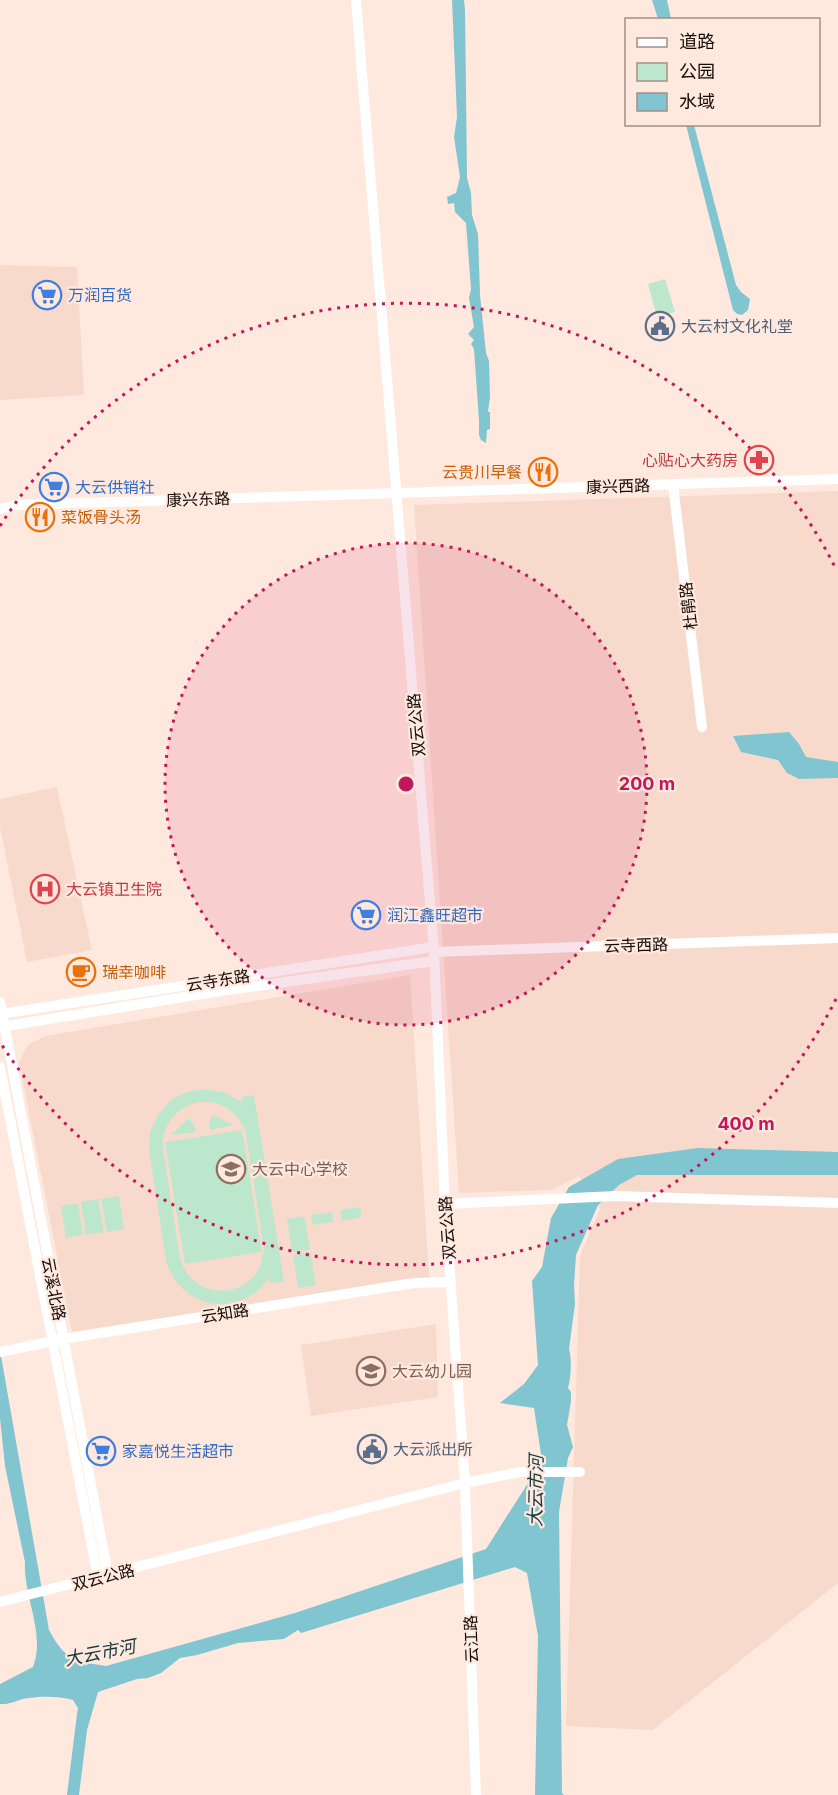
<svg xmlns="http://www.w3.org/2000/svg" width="838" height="1795" font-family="Inter,'Noto Sans SC',sans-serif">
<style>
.built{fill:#f8dacd}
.green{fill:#bde7cd;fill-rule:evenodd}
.water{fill:#80c5cf}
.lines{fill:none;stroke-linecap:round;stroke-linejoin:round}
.minor{stroke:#fff;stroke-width:10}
.ring{fill:none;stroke:#c2185b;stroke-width:3;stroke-dasharray:3 6}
.labels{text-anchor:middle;stroke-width:4.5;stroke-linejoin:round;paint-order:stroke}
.shop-label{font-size:16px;fill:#366cbe;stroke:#ffe8de;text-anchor:start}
.service-label{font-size:16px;fill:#4e5e75;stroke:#ffe8de;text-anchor:start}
.health-label{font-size:16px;fill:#be3a42;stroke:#ffe8de;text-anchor:end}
.food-label{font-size:16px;fill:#c56008;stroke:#ffe8de;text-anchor:start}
.street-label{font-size:16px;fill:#130c09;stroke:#ffe8de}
.education-label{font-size:16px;fill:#785e54;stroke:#ffe8de;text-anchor:start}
.water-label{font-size:18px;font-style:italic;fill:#16393d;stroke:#ffe8de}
.centre{fill:#c2185b;stroke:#ffe8de;stroke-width:3}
.ring-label{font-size:18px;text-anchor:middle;font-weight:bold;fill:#c2185b;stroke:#ffe8de;stroke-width:4.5;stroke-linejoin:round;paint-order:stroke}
</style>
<rect width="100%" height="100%" fill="#ffe8de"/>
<g class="built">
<path d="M0,265l77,2 7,128 -84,5z"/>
<path d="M838,491v1092l-185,147 -87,-4 14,-470 20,-47 -21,-33 -27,14 -93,3 -45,-688z"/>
<path d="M57,787l35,163 -65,12 -27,-135v-28z"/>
<path d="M410,975l19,302 -357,55 -53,-270 9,-17 17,-9z"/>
<path d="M436,1324l2,73 -127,19 -10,-71z"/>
</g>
<g class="green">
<path d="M665,279l10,33 -18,5 -9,-33z"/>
<path d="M204,1089l19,3 19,10 -1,-5 13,-2 30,186 -13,2 -2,-5c-29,42 -89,32 -103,-18l-17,-110 1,-18 8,-17 12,-14 16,-9zM201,1102c20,-1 35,9 44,27l18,113c6,55 -68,68 -83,16l-17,-110c-1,-24 14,-42 38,-46z"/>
<path d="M212,1115l22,10 -24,5 -1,-8z"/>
<path d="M189,1118l5,7 2,7 -25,3z"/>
<path d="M242,1130l20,122 -77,12 -20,-122z"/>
<path d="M119,1196l5,33 -17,3 -6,-33z"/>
<path d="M98,1199l6,33 -18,3 -5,-33z"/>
<path d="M78,1203l5,32 -17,3 -5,-32z"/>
<path d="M360,1207l2,10 -20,4 -2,-11z"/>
<path d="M332,1212l1,10 -20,3 -2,-10z"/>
<path d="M304,1216l6,33 -18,3 -5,-33z"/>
<path d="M310,1252l6,33 -18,3 -5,-33z"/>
</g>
<g class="water">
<path d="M452,0h12l1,9 2,169 4,15 1,22 6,19 2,61 6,58 3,8 1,36 -2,15h2v17l-3,1 -1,13 -5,-3 -2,-5v-14l-5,-72 -3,-5 3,-4 -6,-6 6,-7 -5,-29 2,-9 -5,-66 -11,-11 -1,-9 -6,1 -1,-7 9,-4 4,-16 -6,-40 3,-20z"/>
<path d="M652,0h15l4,19h-13z"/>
<path d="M686,125h8l42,160 5,7 9,7 -2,11 -6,5 -5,-1 -4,-4z"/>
<path d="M789,732l10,12 7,13 32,5v16l-39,1 -12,-6 -9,-13 -37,-8 -8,-16z"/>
<path d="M698,1148l140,4v23h-201l-18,10 -21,20 -22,50 -2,30 1,19 -6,45c3,10 2,28 -1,39l3,4v9l-4,24 6,22 -5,11 -9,54 3,281 2,2h-29l3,-159 -11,-63 -12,-6 -214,66 -3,-3 -14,9 -46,4 -41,12 -17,3 -19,15 -13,5 -11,1 -39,13 -11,38 -8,65h-12l10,-81 1,-6 -5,-8c-14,-4 -30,-4 -44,-2 -11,1 -18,7 -29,6v-20l33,-17c13,-33 -10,-71 -8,-105l-20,-96 -5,-48v-68l49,280c16,30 25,31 57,36l189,-53 191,-64 56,-88 -8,-53 -34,-5 24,-19 14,-19 -6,-84 10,-14 9,-49 18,-31 49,-28z"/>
</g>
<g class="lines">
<g class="minor">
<path d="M356,0l78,952 11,252 20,279 11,312"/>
<path d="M673,485l29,242"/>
<path d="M0,509l16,-4 66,-2 756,-24"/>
<path d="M434,952l404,-14"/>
<path d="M0,1002l108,573"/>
<path d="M0,1014l434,-67"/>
<path d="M0,1027l221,-36 213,-30"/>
<path d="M0,1067l98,511"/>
<path d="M445,1204l171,-8 222,7"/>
<path d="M0,1352l63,-13 351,-56 37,-1"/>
<path d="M0,1602l465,-119 55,-11h60"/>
</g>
</g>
<circle cx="406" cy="784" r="241" fill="#c2185b" fill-opacity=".12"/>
<g class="ring">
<circle cx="406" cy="784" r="241"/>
<path d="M836 999A481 481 0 0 1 0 1042M0 526A481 481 0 0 1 836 569"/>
</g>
<defs>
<g id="supermarket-ring" transform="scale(1.5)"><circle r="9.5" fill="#ffe8de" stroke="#3f7fe0" stroke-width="1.5"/><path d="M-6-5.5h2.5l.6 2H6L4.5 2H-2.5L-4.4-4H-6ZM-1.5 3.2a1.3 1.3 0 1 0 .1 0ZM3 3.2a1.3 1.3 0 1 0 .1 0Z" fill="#3f7fe0"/></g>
<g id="civic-ring" transform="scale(1.5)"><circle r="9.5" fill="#ffe8de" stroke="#5c6f8a" stroke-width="1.5"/><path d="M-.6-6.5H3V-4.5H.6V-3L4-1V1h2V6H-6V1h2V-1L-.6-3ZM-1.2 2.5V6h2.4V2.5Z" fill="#5c6f8a"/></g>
<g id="pharmacy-ring" transform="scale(1.5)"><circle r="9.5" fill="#ffe8de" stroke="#e0444e" stroke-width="1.5"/><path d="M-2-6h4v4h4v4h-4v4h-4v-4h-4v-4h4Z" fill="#e0444e"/></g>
<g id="restaurant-ring" transform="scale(1.5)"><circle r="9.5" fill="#ffe8de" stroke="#e8710a" stroke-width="1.5"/><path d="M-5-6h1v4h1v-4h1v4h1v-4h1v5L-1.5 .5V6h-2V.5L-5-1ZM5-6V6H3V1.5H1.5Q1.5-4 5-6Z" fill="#e8710a"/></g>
<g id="hospital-ring" transform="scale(1.5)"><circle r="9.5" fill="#ffe8de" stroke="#e0444e" stroke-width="1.5"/><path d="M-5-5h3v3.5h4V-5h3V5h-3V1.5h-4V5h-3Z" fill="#e0444e"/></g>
<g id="cafe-ring" transform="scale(1.5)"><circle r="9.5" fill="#ffe8de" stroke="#e8710a" stroke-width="1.5"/><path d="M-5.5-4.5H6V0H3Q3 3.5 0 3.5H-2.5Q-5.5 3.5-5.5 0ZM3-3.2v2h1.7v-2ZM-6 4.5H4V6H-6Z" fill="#e8710a"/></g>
<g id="school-ring" transform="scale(1.5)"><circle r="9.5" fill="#ffe8de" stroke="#8d6e63" stroke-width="1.5"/><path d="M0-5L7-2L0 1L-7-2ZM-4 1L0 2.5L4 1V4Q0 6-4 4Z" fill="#8d6e63"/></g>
</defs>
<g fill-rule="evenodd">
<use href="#supermarket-ring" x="47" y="295"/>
<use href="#civic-ring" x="660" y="326"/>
<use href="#pharmacy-ring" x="759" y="460"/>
<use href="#restaurant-ring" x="543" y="472"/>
<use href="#supermarket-ring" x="54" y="487"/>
<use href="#restaurant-ring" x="40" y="517"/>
<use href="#hospital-ring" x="45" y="889"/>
<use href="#supermarket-ring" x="366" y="915"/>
<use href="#cafe-ring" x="81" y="972"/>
<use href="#school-ring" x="231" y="1169"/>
<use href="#school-ring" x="371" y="1371"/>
<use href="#civic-ring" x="372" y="1449"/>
<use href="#supermarket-ring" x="101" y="1451"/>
</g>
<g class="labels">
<g class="shop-label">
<text x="68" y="301">万润百货</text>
<text x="75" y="493">大云供销社</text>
<text x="387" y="921">润江鑫旺超市</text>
<text x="122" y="1457">家嘉悦生活超市</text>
</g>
<g class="service-label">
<text x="681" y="332">大云村文化礼堂</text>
<text x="393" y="1455">大云派出所</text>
</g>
<g class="health-label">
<text x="738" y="466">心贴心大药房</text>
<text x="66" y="895" text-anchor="start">大云镇卫生院</text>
</g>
<g class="food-label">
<text x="522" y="478" text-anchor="end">云贵川早餐</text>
<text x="61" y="523">菜饭骨头汤</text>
<text x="102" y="978">瑞幸咖啡</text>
</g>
<g class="street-label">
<text transform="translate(618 486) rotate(-2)" y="6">康兴西路</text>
<text transform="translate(198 499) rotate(-2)" y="6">康兴东路</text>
<text transform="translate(688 606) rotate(-97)" y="6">杜鹃路</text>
<text transform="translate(416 725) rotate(-95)" y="6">双云公路</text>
<text transform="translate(636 945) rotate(-2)" y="6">云寺西路</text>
<text transform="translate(218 980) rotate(-9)" y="6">云寺东路</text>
<text transform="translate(447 1228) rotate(-94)" y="6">双云公路</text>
<text transform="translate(54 1289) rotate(79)" y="6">云溪北路</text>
<text transform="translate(225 1313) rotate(-9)" y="6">云知路</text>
<text transform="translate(103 1577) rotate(-14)" y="6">双云公路</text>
<text transform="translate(471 1639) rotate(-92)" y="6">云江路</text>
</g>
<g class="education-label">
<text x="252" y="1175">大云中心学校</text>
<text x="392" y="1377">大云幼儿园</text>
</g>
<g class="water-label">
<text transform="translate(536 1491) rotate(-89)" y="6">大云市河</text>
<text transform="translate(100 1653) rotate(-11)" y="6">大云市河</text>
</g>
</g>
<circle cx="406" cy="784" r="9" class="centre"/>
<g class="ring-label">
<text x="647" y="790">200 m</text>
<text x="746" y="1130">400 m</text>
</g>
<rect x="625" y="18" width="195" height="108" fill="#ffe8de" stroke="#a19089" stroke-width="1.5"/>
<rect x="637" y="38" width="30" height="9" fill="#ffffff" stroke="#a19089" stroke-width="1.5"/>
<text x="679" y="48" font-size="18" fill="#130c09">道路</text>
<rect x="637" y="63" width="30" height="18" fill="#bde7cd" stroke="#a19089" stroke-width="1.5"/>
<text x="679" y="78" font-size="18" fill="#130c09">公园</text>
<rect x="637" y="93" width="30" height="18" fill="#80c5cf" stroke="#a19089" stroke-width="1.5"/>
<text x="679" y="108" font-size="18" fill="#130c09">水域</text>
</svg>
